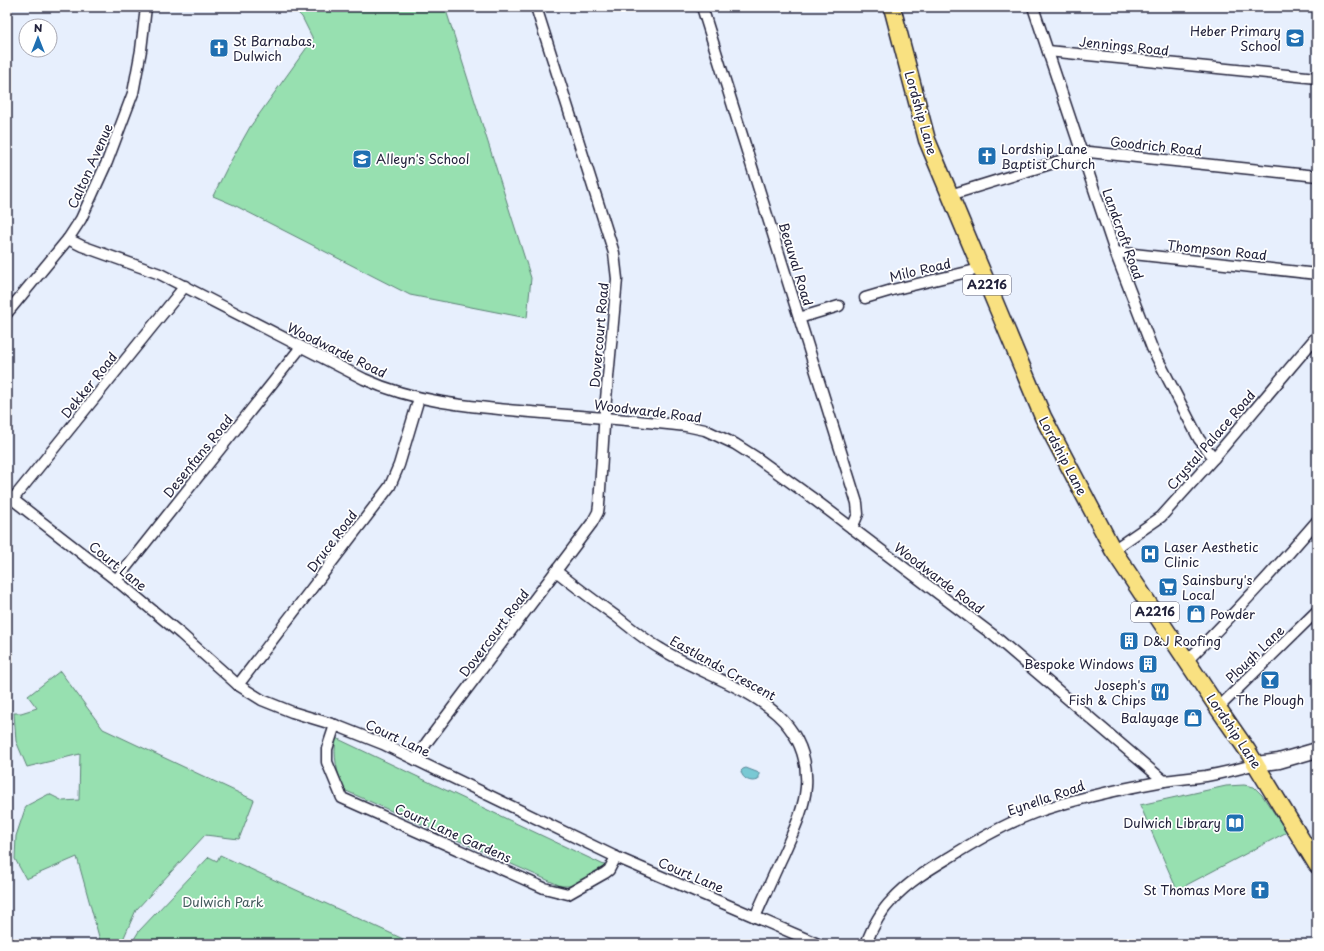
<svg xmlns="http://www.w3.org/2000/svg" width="1324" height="951" font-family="'Playpen Sans',sans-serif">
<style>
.green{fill:#97e0b0;stroke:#5c8176}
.water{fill:#79c9d4;stroke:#568697}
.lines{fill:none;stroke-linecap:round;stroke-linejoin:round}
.minor-casing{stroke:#22223b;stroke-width:13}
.secondary-casing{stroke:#22223b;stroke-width:17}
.primary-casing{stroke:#22223b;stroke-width:19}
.minor{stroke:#fff;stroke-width:10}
.secondary{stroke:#fff;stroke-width:14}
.primary{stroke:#f9e181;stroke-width:16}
.labels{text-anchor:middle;stroke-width:3.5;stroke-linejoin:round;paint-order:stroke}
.shield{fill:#fff;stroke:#646476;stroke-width:1}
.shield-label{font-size:12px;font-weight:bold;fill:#22223b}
.poi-label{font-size:13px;fill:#22223b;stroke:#fff;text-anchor:start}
.street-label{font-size:13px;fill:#22223b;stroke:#fff}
.park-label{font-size:13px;fill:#455b5e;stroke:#fff}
</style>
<rect width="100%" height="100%" fill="#e7effd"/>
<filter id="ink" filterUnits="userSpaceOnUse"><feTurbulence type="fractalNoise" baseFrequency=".025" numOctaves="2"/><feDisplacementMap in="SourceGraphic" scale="8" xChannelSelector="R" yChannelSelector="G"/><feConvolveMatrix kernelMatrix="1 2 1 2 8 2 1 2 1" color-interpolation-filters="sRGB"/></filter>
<g filter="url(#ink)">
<g class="green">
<path d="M292,7h153l86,271 -4,40 -117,-23 -176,-90 -21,-9 15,-30 22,-39 63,-88 -11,-22z"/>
<path d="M60,671l43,58 151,71 -15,39 -34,-4 -69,75 -15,34h-20l-24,-87 -51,22 -11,-20 1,-23 10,-30 23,-12 14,7 16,-1 1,-46 -53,13 -11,-26 -2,-28h7l16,-5 -9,-12z"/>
<path d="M336,738l270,128 -12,12 -17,8h-16l-217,-96c-7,-17 -11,-34 -8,-52z"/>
<path d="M1244,785l10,2 8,8 25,37 -110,58 -37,-85 86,-19z"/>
<path d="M220,855l194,89h-283l8,-13 70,-74 8,4z"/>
</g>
<path class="water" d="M746,768l13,5v5l-1,2c-7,3 -16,-1 -17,-9l2,-2z"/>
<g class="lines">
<g class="minor-casing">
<g id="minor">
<path d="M702,7l155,496 1,11 -6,14"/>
<path d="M1033,7l82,245 37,96 47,91 15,19"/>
<path d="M1048,51l269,27"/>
<path d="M950,195l139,-43 228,24"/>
<path d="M68,239l14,7 78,28 204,105c52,24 110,28 167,33 51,4 103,8 155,14l19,4 30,14 22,14 54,39 182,138 171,146"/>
<path d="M1115,252l202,22"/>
<path d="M865,298l27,-8 88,-21"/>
<path d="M7,313l61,-74 13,-20 26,-57 26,-69 8,-43 5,-43"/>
<path d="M799,318l40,-12"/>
<path d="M7,495l109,85 65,54 57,51 24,15 30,12 43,13 48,19 233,113 202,87"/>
<path d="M13,499l172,-213"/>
<path d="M1113,550l48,-33 53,-59 103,-122"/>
<path d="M556,571c20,16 40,31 61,46 14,11 28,23 44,32 57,36 151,52 145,138 -2,23 -13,45 -22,66 -10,21 -19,42 -29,64"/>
<path d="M116,580l185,-233"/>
<path d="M1187,661c46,-46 88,-91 130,-140"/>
<path d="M238,685l152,-199 9,-21 20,-67"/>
<path d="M1218,708l99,-97"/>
<path d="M335,725l-8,24v13l15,36 202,90 24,6 37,-21 4,-3 7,-13"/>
<path d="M416,760l11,-18 165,-219 6,-11 1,-7 6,-95 12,-131 -3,-26 -78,-246"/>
<path d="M866,944c6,-16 14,-32 26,-44 16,-18 38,-31 58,-43 27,-17 55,-33 84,-44 42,-15 86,-24 130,-32 14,-2 28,-3 42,-5 17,-3 33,-7 50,-12"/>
</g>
</g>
<g class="secondary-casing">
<path id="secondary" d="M1256,764l23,-3 38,-11"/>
</g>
<g class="primary-casing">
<path id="primary" d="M892,7l35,133 116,277 70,133 105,158 29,42 70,115"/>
</g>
<use href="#minor" class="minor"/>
<use href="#secondary" class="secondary"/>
<use href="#primary" class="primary"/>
</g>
</g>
<defs>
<g id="school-square" transform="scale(1)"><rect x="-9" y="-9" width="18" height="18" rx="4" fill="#1f6fb2" stroke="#fff"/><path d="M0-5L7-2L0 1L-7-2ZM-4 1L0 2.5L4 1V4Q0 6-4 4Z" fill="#fff"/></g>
<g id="church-square" transform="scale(1)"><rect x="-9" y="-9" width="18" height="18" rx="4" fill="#1f6fb2" stroke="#fff"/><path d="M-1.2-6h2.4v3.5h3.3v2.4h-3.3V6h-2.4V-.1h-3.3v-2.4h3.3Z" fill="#fff"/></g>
<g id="hospital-square" transform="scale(1)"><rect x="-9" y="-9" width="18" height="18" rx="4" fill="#1f6fb2" stroke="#fff"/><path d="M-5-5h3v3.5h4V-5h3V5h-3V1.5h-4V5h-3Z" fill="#fff"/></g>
<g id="supermarket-square" transform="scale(1)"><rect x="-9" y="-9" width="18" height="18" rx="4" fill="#1f6fb2" stroke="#fff"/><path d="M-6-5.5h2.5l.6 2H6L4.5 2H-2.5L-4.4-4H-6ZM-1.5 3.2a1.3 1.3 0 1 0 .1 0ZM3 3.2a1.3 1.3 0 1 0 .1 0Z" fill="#fff"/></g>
<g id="shop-square" transform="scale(1)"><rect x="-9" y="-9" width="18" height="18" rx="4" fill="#1f6fb2" stroke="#fff"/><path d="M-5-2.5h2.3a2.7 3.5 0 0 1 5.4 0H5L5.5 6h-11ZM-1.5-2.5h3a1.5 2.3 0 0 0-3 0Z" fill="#fff"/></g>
<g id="building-square" transform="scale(1)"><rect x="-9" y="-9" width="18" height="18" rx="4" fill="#1f6fb2" stroke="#fff"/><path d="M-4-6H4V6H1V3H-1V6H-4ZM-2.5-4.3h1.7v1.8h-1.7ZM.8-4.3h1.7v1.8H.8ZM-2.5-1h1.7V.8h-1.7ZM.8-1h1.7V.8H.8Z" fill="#fff"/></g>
<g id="bar-square" transform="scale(1)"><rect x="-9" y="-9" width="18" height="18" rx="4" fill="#1f6fb2" stroke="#fff"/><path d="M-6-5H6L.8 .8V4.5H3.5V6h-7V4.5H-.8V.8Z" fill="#fff"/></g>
<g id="restaurant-square" transform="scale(1)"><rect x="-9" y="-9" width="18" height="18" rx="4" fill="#1f6fb2" stroke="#fff"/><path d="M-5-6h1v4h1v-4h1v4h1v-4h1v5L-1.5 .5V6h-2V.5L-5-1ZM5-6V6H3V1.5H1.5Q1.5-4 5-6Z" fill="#fff"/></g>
<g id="library-square" transform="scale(1)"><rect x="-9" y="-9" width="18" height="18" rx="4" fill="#1f6fb2" stroke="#fff"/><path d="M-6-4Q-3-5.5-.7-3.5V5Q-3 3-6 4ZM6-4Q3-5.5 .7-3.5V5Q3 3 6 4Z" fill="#fff"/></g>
</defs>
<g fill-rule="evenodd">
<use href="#school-square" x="1295" y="38"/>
<use href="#church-square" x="219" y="48"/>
<use href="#church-square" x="987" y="156"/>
<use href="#school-square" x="362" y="159"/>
<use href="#hospital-square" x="1150" y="554"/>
<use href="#supermarket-square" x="1168" y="587"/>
<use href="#shop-square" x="1196" y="614"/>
<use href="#building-square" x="1129" y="641"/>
<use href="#building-square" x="1148" y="664"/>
<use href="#bar-square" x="1270" y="680"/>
<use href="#restaurant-square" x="1160" y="692"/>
<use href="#shop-square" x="1193" y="718"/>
<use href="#library-square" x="1235" y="823"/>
<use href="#church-square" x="1260" y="890"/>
</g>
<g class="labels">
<g class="shield">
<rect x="963" y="275" width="48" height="20" rx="3"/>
<rect x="1131" y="602" width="48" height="20" rx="3"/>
</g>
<g class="shield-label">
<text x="987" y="289">A2216</text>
<text x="1155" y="616">A2216</text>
</g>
<g class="poi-label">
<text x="1281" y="36" text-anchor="end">Heber Primary<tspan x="1281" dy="15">School</tspan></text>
<text x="233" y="46">St Barnabas,<tspan x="233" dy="15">Dulwich</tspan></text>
<text x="1001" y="154">Lordship Lane<tspan x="1001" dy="15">Baptist Church</tspan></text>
<text x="376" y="164">Alleyn's School</text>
<text x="1164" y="552">Laser Aesthetic<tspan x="1164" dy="15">Clinic</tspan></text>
<text x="1182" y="585">Sainsbury's<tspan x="1182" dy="15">Local</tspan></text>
<text x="1210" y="619">Powder</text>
<text x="1143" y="646">D&amp;J Roofing</text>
<text x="1134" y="669" text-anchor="end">Bespoke Windows</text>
<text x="1146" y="690" text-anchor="end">Joseph's<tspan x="1146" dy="15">Fish &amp; Chips</tspan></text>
<text x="1270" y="705" text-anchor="middle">The Plough</text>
<text x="1179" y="723" text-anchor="end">Balayage</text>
<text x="1221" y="828" text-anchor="end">Dulwich Library</text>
<text x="1246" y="895" text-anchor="end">St Thomas More</text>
</g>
<g class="street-label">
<text transform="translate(1124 46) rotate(6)" y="5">Jennings Road</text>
<text transform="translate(921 113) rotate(74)" y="5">Lordship Lane</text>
<text transform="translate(1156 146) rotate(6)" y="5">Goodrich Road</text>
<text transform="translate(90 166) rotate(-66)" y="5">Calton Avenue</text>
<text transform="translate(1123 234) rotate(70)" y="5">Landcroft Road</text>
<text transform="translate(1217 250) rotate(6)" y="5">Thompson Road</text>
<text transform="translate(796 264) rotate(73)" y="5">Beauval Road</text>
<text transform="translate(920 270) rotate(-13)" y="5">Milo Road</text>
<text transform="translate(599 335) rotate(-85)" y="5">Dovercourt Road</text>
<text transform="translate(337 350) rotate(26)" y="5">Woodwarde Road</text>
<text transform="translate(89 385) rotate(-51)" y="5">Dekker Road</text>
<text transform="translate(648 411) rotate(7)" y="5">Woodwarde Road</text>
<text transform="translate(1211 440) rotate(-49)" y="5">Crystal Palace Road</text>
<text transform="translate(198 456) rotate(-51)" y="5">Desenfans Road</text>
<text transform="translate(1063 456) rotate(62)" y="5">Lordship Lane</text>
<text transform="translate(332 541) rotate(-53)" y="5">Druce Road</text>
<text transform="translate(118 566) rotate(39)" y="5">Court Lane</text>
<text transform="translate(939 578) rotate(37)" y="5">Woodwarde Road</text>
<text transform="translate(494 633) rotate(-53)" y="5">Dovercourt Road</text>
<text transform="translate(1255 654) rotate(-44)" y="5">Plough Lane</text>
<text transform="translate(723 668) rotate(29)" y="5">Eastlands Crescent</text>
<text transform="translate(1234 731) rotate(56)" y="5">Lordship Lane</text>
<text transform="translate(398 738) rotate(25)" y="5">Court Lane</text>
<text transform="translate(1046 798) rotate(-19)" y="5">Eynella Road</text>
<text transform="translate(453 833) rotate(24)" y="5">Court Lane Gardens</text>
<text transform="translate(691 875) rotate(23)" y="5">Court Lane</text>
</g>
<g class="park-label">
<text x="223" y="907">Dulwich Park</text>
</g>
</g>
<rect width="1324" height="951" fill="none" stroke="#fff" stroke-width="24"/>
<rect x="12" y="12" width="1300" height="927" fill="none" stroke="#22223b" stroke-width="1.5" filter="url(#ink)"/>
<g transform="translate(38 38)"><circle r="19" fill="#ffffff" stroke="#a7a7b1"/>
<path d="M0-3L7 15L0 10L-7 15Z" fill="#1f6fb2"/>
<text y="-6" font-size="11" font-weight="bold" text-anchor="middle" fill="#22223b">N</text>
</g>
</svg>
